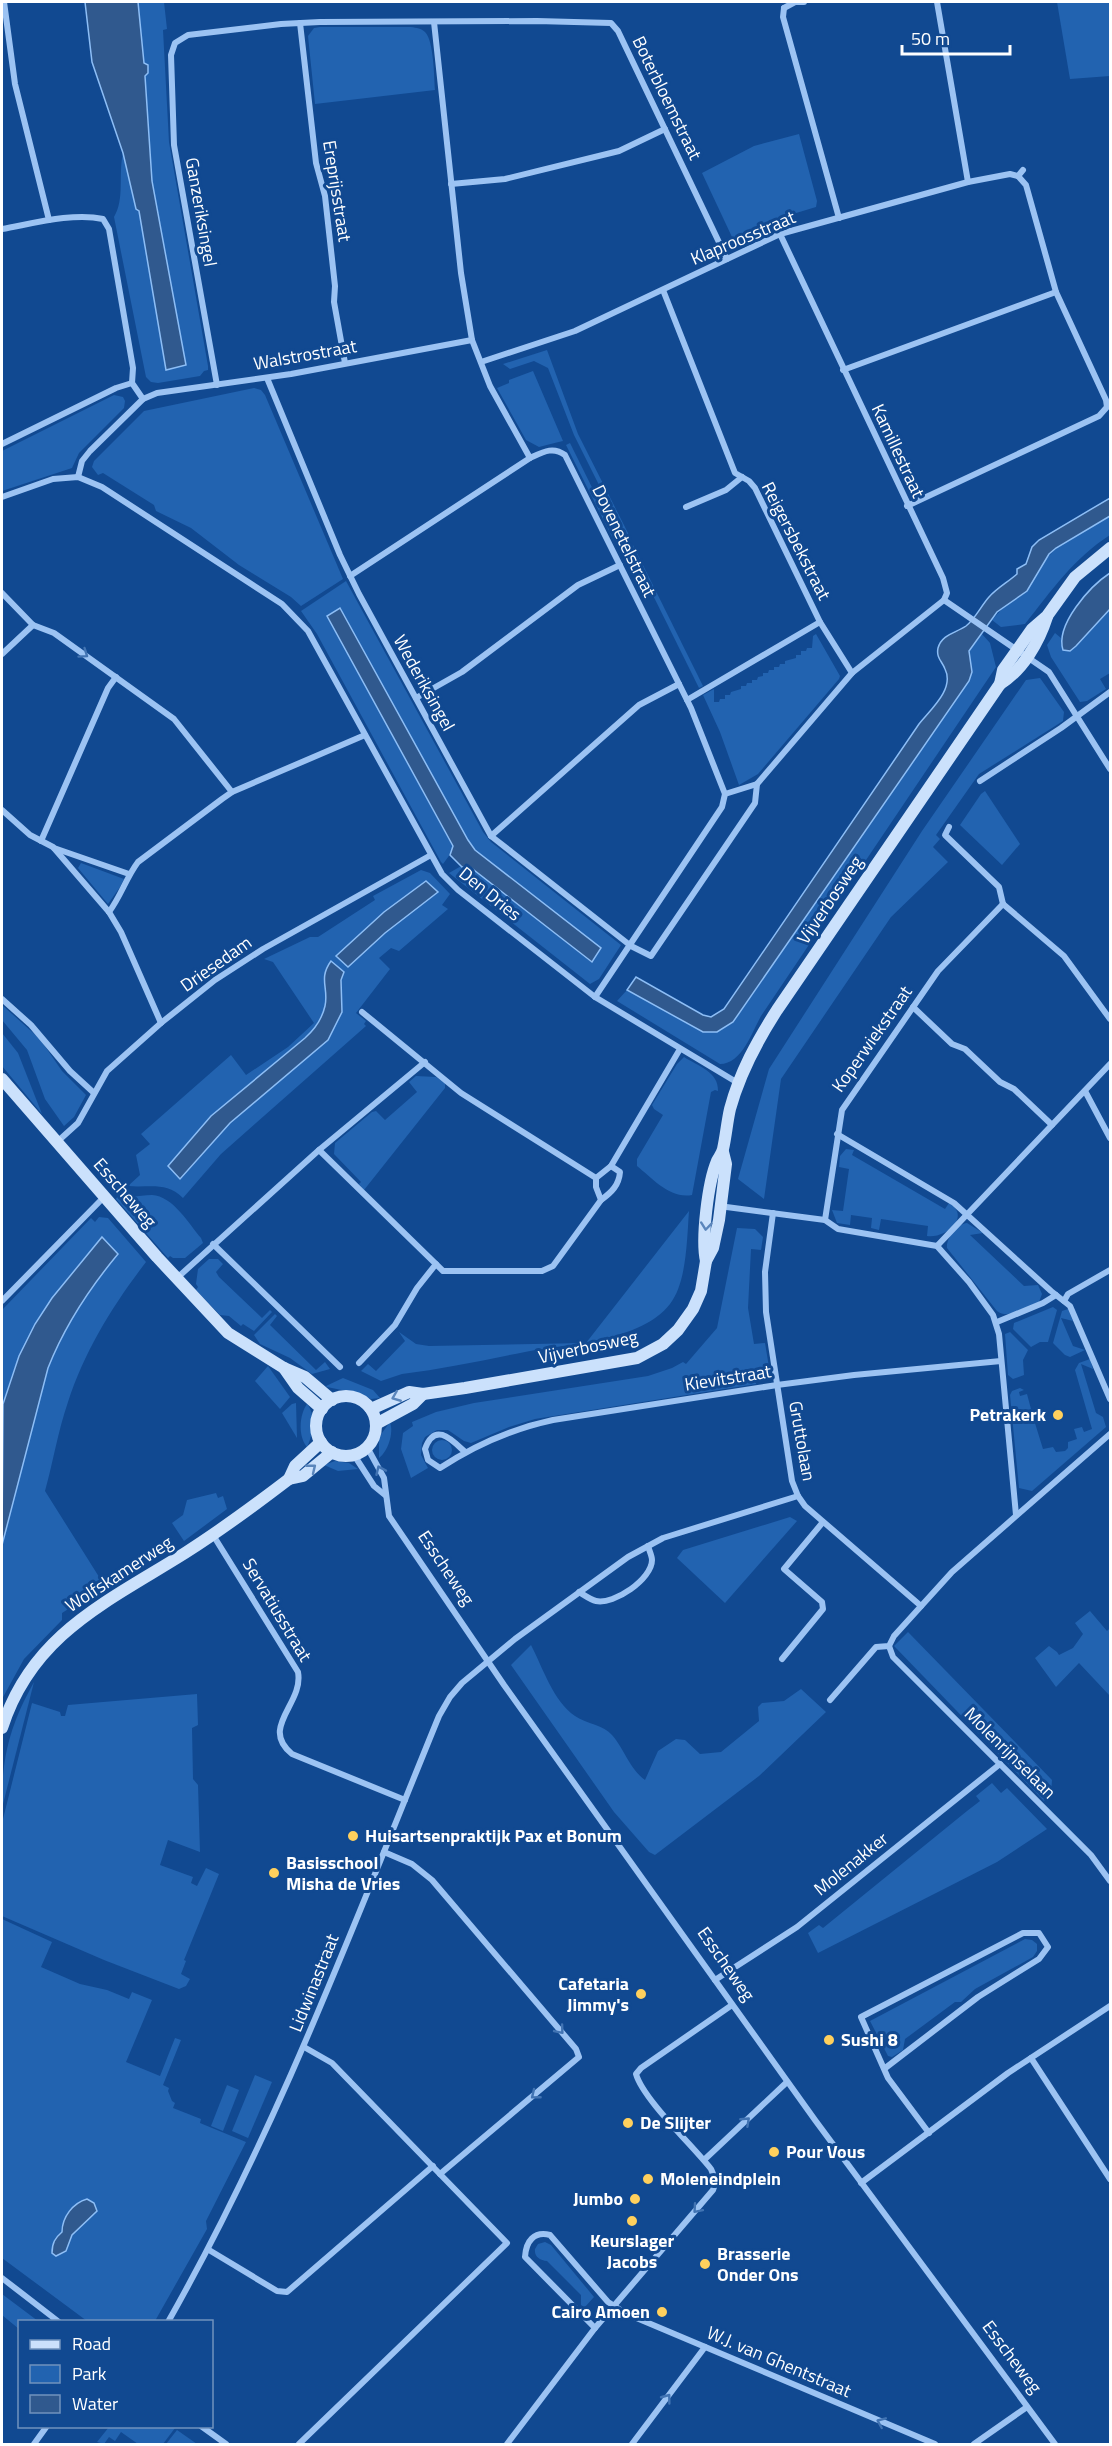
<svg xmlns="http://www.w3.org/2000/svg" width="1112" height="2446" font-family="'Titillium Web',sans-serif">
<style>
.green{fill:#2263b0;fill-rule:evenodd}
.water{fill:#30598e;stroke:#8dbef6;stroke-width:1.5}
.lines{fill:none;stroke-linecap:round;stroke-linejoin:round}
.street{stroke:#9cc3f3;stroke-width:6}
.secondary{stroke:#cbe1fc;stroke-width:12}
.oneway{stroke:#4274b3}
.oneway2{stroke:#5b86bc}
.poi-dot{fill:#ffd05d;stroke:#114991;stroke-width:2}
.labels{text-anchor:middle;stroke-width:6;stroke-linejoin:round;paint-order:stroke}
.street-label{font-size:18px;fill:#fff;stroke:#114991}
.poi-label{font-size:18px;font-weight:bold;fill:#fff;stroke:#114991;text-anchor:start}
</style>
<rect width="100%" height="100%" fill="#114991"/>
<g class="green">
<path d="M138,2h26l3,27 -4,1 6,112 39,224v4l-4,1 -4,5 -42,7 -7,-1 -5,-5 -32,-160c11,-18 4,-42 9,-64l13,56 3,2 47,154 -34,-185 -7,-104 2,-2 -3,-11z"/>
<path d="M1057,2h53v74l-40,3z"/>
<path d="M320,27h91c6,1 10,1 14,5 9,9 9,45 10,58l-120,14 -7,-68 6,-8z"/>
<path d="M799,134l18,67 -1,6 -43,13 -37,17h-4l-30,-64 52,-27z"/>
<path d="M547,350l31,84 51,101 -4,2 -51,-102 -26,-67 -14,-7 -24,8 -7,-5z"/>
<path d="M533,371l30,70c-9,2 -16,4 -24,6l-13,-7 -29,-52 12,-5v-3z"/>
<path d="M254,388l7,2 4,5 78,184 -42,27 -10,-9 -52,-32 -48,-37 -35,-17 -2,-6 -51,-32 -5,2 -6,-8 2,-6 50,-50z"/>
<path d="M114,395l9,2 2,4 -1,7 -45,45 -7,15 -70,23v-40z"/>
<path d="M570,443l48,97 -4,1 -48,-96z"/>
<path d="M1110,516v19c-36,23 -59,56 -85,89l-24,3 -9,-7 64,-72z"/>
<path d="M633,545l70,141 -4,2 -70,-141z"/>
<path d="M346,581l137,251 8,10 130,103 -22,34 -9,5 -141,-111 14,-8 7,2 121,95 9,-14 -125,-98 -7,-10 -128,-232 -13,8 126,231 -2,6 -8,11 -2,-2 -124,-228 -16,-23z"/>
<path d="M1110,609v64l-10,6 6,10 -19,12 -7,1 -29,-45 -4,-12 8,-12 6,5v7l12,4z"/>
<path d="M816,634l24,42 -1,3 -81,95 -19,11 -19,-53 -17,-37 11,-6v13h5l1,-3h5v-4h5l1,-3 10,-3v-3h5l1,-3h5v-3h5l1,-3 5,-1v-3h5l1,-3h5v-3h5l1,-3h5v-3l11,-3v-3h5v-4h5l1,-3h5l1,-12z"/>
<path d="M982,634l8,9 6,24 -235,349c-9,16 -19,48 -41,48l-103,-63 10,-11 76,42h14l16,-10 236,-341 2,-15 -2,-15z"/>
<path d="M1040,678l24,34 -1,9 -84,53 -43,61 4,4 -7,8 15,15 -57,55 -110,162 -17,120 -26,-20 31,-110 153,-238 104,-151z"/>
<path d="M985,791l35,53 -18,21 -42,-40 21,-31z"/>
<path d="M81,863l43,16 -4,8 -12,17 -30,-36z"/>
<path d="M421,870l9,3 20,21 -8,11 6,4 -49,42 -8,-3 -12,10 11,11 -34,44 10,8 -2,3 2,2 -145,128 -38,44c-17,-17 -33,-10 -55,-12l12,-11 -4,-20 14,-11 -9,-10 90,-79 15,20 42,-28 26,-24 -41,-61 -9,-3 46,-22h8l57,-37 -2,-4zM425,881l-40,52 -36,33 -13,-10 48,-44zM344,972l-3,8 1,32 -14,28 -98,83 -50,56 -11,-13 42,-50 102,-85z"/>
<path d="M2,1005l38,34 22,32 24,24 -12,22 -10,9 -19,-27 -18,-49 -25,-30z"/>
<path d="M2,1033l16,20 24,61 -40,-48z"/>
<path d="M684,1057c14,9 35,15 34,34l-3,-1 -4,2 -19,103c-22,4 -39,-16 -55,-29v-7l26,-44 -9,-6 -2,-4 25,-41z"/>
<path d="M416,1076l20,1 9,6v5l-81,102 -5,-6 2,-2 -27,-28 1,-11 37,-31 4,-1 9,9 32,-28 -8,-10z"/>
<path d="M846,1149l8,1 -2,5 93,54 4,-6c23,14 -4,36 -22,33l1,-10 -47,-7 -2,11 -8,-2 1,-10 -21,-3 -1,10 -13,-2 -5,-13 11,1 6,-42 -10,-2 1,-11z"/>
<path d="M119,1194c12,5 21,1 33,1 21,1 37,29 49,43l2,5 -18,15h-12l-3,-2 -2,2 -52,-59z"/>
<path d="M689,1211c-2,27 -2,71 -19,93 -28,37 -103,40 -145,48 -41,8 -82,17 -123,22l-21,7 -20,-10 7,-7 8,7 29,-30 -6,-9 17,12 13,2 157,-3z"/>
<path d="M99,1217l9,1 38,44c-33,43 -61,88 -78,140 -10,29 -15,60 -23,89l56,89 67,-42 7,9 -25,16 -7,-2 -81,52v7l-38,39 -22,40v-154l23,-93 23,-84 9,-24 30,-52 31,-37 -16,-18c-31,37 -63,73 -82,118 -8,17 -13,36 -18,53v-98l89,-92 4,4z"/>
<path d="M967,1223l16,10 -13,2 54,51 14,-1 4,9 -3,8c-13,5 -30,18 -42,9l-50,-63c-1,-10 10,-24 20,-25z"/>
<path d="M737,1228l18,1 8,8 -2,13 -10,-1 -3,59 6,36 11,-1 4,24 -4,1 -9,12v4l-221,35 -26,8 -38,16 -7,-2 -16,-11h-11l-12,7 -3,6 -1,12 7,13 -17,10 -10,-29 2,-16 10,-7 -1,-4 24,-10 38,-9 174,-27 24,-8 11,-6 3,2 31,-36z"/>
<path d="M209,1259h9l5,5 -7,8 3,5 43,41 8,-8 2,2 -18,19 -11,-7 -2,2 -12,-10 -9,-1 -24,-25 2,-3 -2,-3 2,-15z"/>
<path d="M1053,1307l4,3 -9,32h-8l-9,5 -18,-18 1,-6z"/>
<path d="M1068,1309l5,12 -12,-3 12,28 12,4 -15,7 -5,-2 -12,-12 9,-32z"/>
<path d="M275,1314l2,2 -7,9 46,45 9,-8 5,7 -18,5 -22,-16 -30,-14 -6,-9z"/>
<path d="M1010,1332l18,18 -5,10 1,15 -11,4 -5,-4 -3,-41z"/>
<path d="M1090,1359l3,10 -12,-5 15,49 7,4 3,10 -74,64 -13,-3 -9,-93 2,-4 8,-3 4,2 -5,2 1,4 7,-2 4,15 -3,3v5l6,3 9,29 10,-2 3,5 9,-1 3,-3v-6l9,-3 -3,-10 8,-2 2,5 8,-3 -17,-59 4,-7z"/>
<path d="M268,1366l22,31 -10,12 -25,-28z"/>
<path d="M343,1378l30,12 7,8 -9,1 -15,-6 -29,-6 -1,-1z"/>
<path d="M296,1403l1,35 -15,-25 10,-9z"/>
<path d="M307,1404c9,10 6,31 0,43 -9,-10 -8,-32 0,-43z"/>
<path d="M390,1422c4,11 -2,29 -11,36v-21z"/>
<circle cx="442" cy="1450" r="10"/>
<path d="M335,1461l14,2 9,6 -20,2 -14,-6z"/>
<path d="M216,1493l2,5 5,-2 4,13 -43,32 -12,-18 11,-8 4,-15z"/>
<path d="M790,1517l7,4 -72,82 -48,-45 6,-8z"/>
<path d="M1090,1611l17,20 3,-3v68l-31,-33 -23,24 -21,-29 14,-12 8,6 2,3 14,-7 10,-14 -8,-11z"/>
<path d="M908,1632l144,148 -1,14 -7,7 -150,-155z"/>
<path d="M531,1645c12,23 22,56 44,71 12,8 29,9 37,19 13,15 17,33 33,45l13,-29 18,-12 9,1 15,14 21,-2 38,-31 -1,-14 4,-4 22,-2 17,-12 25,23 -67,64 -104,79 -6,-3 -35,-40 -103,-147z"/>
<path d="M34,1682l-32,126c-1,-50 8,-83 32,-126z"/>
<path d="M197,1694l1,31 -6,3 1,51 5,6 2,67 -32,-12 -8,25 33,12 -2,6 6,3 9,-18 13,6 -35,86 2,1 -5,13 9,5 -4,7 -7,3 -75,-29 -102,-44v-93l30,-120 28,9 1,4h4l3,-11z"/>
<path d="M992,1783l9,10 6,-5 40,41 -50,33 -179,91 -10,-20 11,-8 4,3 144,-117 13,-10 -4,-5z"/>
<path d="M2,1919l50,23 -11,25 39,17 27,6 22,9 3,-7 20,8 -26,62 34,14 15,-38 6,2 -18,45 6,3 -1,3 4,10 3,2 -2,5 28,11 -1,4 46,19 -40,79 1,8 -52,92h-68l-85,-63z"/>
<path d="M1025,1939l7,1 5,4v7l-4,6 -58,32 -14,13h-6l-50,37 -2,11 -11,7 -4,-1 -18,-35z"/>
<path d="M255,2075l17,7 -24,56 -16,-7z"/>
<path d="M227,2085l12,5 -16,41 -12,-5z"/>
<path d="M545,2242l6,3 43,52 -10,11 -3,-3v-10l-34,-34c-7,-1 -13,-4 -12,-12l3,-5z"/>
<path d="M2,2294l36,27 -18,1 -1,7 -17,-14z"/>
<path d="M173,2426l2,2 -12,16h-25l-17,-12 -6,9 -6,-4 -5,7 -7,-2 12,-15z"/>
<path d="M177,2430l20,14h-31z"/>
</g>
<g class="water">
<path d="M85,2h53l6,61 4,2v8l-3,3 7,105 34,184 -20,5 -27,-159 -3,-2 -13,-56 -31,-91z"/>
<path d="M1110,498v18l-54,32 -7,6 -22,37 -30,21 -28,39 3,21 -3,9 -236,341 -16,10h-14l-76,-42 9,-13 67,38 8,2 13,-8 195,-285c11,-14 36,-35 26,-55 -3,-8 -9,-11 -7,-21 4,-14 18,-15 28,-22 9,-7 15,-20 23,-29 8,-9 19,-15 28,-23v-5l9,-5 6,-17 7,-7z"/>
<path d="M1110,573v36l-34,37 -6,5 -7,-1c-8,-25 27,-64 47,-77z"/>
<path d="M340,608l128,232 7,10 126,98 -9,14 -122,-95h-8l-12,-12 3,-9 -126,-230z"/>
<path d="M426,881l12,11 -53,41 -37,34 -12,-11 48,-44z"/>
<path d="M331,961l13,11 -3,8 1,32 -14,28 -98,83 -50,56 -12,-13 43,-50 94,-78c9,-8 17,-19 20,-32 4,-18 -7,-27 6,-45z"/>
<path d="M102,1237l16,17c-30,36 -53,71 -70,114l-46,177 1,-141 16,-48 16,-32 17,-26z"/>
<path d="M87,2199l7,4 3,8 -25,24 -6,16 -10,5 -4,-3c0,-10 3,-15 10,-21 0,-15 11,-29 25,-33z"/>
</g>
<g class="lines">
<g class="street">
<path d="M4,2l11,82 34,136"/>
<path d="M937,2l31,180"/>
<path d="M784,8l-1,9 56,201"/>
<path d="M784,8l11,-6h9"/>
<path d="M434,22l27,251 11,67 18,46 40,72c13,-6 23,-12 35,-3l126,253 34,86"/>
<path d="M300,23l16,140 9,33 10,90 -1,16 11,61"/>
<path d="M451,184l54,-5 114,-28 46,-22"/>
<path d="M2,229c29,-5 71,-17 101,-10l6,10 24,139 -1,15 11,16"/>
<path d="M780,234l163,344 4,15 -3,7 105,72 61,97"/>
<path d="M663,290l72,183 14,8 6,7 65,134 32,51"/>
<path d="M481,362l94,-31 205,-97 188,-52 42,-8 8,2 5,-6"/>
<path d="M843,370l213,-78"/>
<path d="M267,378l73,177 19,39 132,242 140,110 20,10 104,-153 2,-19"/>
<path d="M217,385l-43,-240 -3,-90 4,-12 13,-8 93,-11 39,-2 217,-1 74,2 7,8 109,228"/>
<path d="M2,444l114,-56 16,-5"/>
<path d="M78,477l4,-16 8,-10 53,-52 14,-6 134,-19 181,-34"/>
<path d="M2,497l51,-18 25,-2 24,10 180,117 26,27 134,243 16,16 137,107 143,86"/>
<path d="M907,506l192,-90 8,-9 -1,-7 -50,-108 -30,-107 -8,-9"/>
<path d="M686,507l40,-17 16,-13"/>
<path d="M350,576l180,-118"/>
<path d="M2,593l31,32 21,8 120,86 58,73"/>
<path d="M2,654l31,-29"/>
<path d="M416,698l46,-26 116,-87 42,-20"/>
<path d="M687,700l133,-78"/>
<path d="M980,781l81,-53 49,-36"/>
<path d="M2,810l28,25 23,12 56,65 12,20 40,91"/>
<path d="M949,827l-4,8 54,52 4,17"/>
<path d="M491,836l148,-131 40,-21"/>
<path d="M41,841l67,-153 8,-11"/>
<path d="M54,848l75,26"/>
<path d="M1003,904l61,52 46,63"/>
<path d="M109,912c12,-16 17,-34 29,-50l84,-63 10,-7 133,-57"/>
<path d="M595,997l127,-190 3,-13 32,-10 95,-111 92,-73"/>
<path d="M2,999l29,26 39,46 24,22"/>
<path d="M913,1007l39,37 13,5 35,33 14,7 38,36"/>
<path d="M362,1012l99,81 135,85"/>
<path d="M1085,1091l25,47"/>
<path d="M837,1134l117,69 97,88 19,15 40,93"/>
<path d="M57,1142l21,-19 29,-52 54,-48 54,-43 48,-31 168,-94"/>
<path d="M319,1150l124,121h99l11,-5 48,-66 -5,-13v-9l15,-12 69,-117"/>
<path d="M601,1200c11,-8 18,-15 19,-28l-9,-6"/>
<path d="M719,1206l106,14 13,9 99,17 32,36 24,33 6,19 17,181"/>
<path d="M773,1213l-8,59 1,40 26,169 6,15 7,10 116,100"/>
<path d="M825,1220l17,-110 96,-139 65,-67"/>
<path d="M213,1244l127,123"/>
<path d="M937,1246l173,-182"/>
<path d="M177,1278l142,-128 106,-88"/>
<path d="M2,1301l102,-104"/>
<path d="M1064,1301l4,-7 42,-24"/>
<path d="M997,1322l46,-19 13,-8"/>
<path d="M359,1363l36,-38 22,-37 19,-24"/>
<path d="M367,1447l17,31 5,38 115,169 311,435 240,324"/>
<path d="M465,1452c-13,-12 -30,-31 -40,-3l3,11 12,8c35,-23 71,-39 113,-48l224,-35 77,-10 147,-14"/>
<path d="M354,1455l20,31 11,9"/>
<path d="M213,1535l85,137c6,32 -39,55 -6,82l113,46"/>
<path d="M579,1592c5,3 12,8 17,9 18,4 56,-22 56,-41 0,-4 -3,-10 -4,-14"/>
<path d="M889,1646l4,11 198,198 19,26"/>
<path d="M782,1659l41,-50 -1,-7 -38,-33 39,-47"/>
<path d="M830,1700l46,-53 13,-1 5,-10 58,-64 158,-138"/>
<path d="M384,1852l28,12 20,16 144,169 3,8 -139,117"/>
<path d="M715,1980l82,-53 203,-163"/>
<path d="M1031,2058l79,121"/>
<path d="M884,2069l94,-72 61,-38 9,-12 -9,-14h-16l-162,84 27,61 41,55"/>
<path d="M704,2160l83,-78"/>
<path d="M861,2183l147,-110 102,-67"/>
<path d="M209,2250l68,41 10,1 146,-126"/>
<path d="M2,2278l57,44"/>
<path d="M168,2322c110,-194 187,-401 271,-606l11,-19 12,-14 53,-44 113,-82 35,-19 135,-42"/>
<path d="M595,2328l-70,-71c1,-16 9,-26 25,-22l58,67 19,12 308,130"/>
<path d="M201,2426l25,18"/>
<path d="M34,2444l13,-18"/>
<path d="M299,2444l208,-201 -175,-180 -28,-16"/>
<path d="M507,2444l88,-116 118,-138 3,-9 -5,-12c-18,-23 -68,-70 -75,-95l5,-6 91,-63"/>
<path d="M632,2444l73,-97"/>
<path d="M974,2444l53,-37"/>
</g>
<g class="secondary">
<path d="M1000,684c23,-14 39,-42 47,-67"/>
<path d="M2,1079l155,178 71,76 56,35 21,9 27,23"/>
<path d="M706,1261c-5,-22 2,-79 11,-100 2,-4 5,-7 6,-12 3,-13 4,-27 7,-40 10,-37 27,-68 47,-99l223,-326 3,-14 29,-41 15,-13 28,-39 35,-29"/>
<path d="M284,1368l14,20 24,21"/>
<circle cx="346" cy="1426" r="30"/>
<path d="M371,1409l38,-17 14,2 42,-6 172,-30 26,-14 15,-14 15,-21 8,-18 5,-30 7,-13 6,-28 7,-56 -3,-12"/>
<path d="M376,1424l37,-20 10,-10"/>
<path d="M289,1479l6,-13 26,-24"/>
<path d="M2,1728c30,-94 105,-126 183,-175 36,-23 70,-48 104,-74l14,-3 29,-24"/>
</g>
</g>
<defs><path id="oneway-chevron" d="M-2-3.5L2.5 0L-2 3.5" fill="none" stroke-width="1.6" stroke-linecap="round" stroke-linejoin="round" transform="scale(1.5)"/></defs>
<g class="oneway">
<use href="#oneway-chevron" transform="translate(84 654) rotate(35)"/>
<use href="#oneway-chevron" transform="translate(380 1470) rotate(-114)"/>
<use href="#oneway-chevron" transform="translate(560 2030) rotate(50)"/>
<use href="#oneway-chevron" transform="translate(535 2095) rotate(141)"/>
<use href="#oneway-chevron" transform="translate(746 2121) rotate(-43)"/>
<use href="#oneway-chevron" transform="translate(697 2209) rotate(131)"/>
<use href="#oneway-chevron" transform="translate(667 2398) rotate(-53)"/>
<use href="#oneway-chevron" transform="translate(881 2422) rotate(-157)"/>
</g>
<g class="oneway2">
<use href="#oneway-chevron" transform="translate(706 1226) rotate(96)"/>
<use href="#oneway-chevron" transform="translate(396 1397) rotate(158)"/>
<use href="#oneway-chevron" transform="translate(312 1468) rotate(-39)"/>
</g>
<g class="poi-dot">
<circle cx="1058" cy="1415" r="6"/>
<circle cx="353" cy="1836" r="6"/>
<circle cx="274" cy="1873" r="6"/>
<circle cx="641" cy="1994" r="6"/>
<circle cx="829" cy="2040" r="6"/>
<circle cx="628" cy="2123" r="6"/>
<circle cx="774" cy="2152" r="6"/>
<circle cx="648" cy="2179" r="6"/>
<circle cx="635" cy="2199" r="6"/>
<circle cx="632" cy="2221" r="6"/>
<circle cx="705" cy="2264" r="6"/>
<circle cx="662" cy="2312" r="6"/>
</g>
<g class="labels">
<g class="street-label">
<text transform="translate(667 98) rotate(64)" y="6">Boterbloemstraat</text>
<text transform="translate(337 191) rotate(81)" y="6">Ereprijsstraat</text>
<text transform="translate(201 212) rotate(80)" y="6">Ganzeriksingel</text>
<text transform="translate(743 238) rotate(-23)" y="6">Klaproosstraat</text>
<text transform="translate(305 355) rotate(-10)" y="6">Walstrostraat</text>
<text transform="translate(898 451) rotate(65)" y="6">Kamillestraat</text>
<text transform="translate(624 541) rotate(64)" y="6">Dovenetelstraat</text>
<text transform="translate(796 541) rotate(63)" y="6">Reigersbekstraat</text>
<text transform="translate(424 683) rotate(61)" y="6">Wederiksingel</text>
<text transform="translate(490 894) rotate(39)" y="6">Den Dries</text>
<text transform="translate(830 900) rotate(-56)" y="6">Vijverbosweg</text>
<text transform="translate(216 964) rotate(-35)" y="6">Driesedam</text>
<text transform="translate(872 1039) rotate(-55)" y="6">Koperwiekstraat</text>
<text transform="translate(125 1193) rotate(49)" y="6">Esscheweg</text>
<text transform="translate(588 1347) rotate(-12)" y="6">Vijverbosweg</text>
<text transform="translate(728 1378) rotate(-9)" y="6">Kievitstraat</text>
<text transform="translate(802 1441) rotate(80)" y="6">Gruttolaan</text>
<text transform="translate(446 1568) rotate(56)" y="6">Esscheweg</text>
<text transform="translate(119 1574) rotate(-33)" y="6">Wolfskamerweg</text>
<text transform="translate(277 1610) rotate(59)" y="6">Servatiusstraat</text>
<text transform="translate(1010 1753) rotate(45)" y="6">Molenrijnselaan</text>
<text transform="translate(851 1864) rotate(-39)" y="6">Molenakker</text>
<text transform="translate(726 1964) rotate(55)" y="6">Esscheweg</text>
<text transform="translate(314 1983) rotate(-68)" y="6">Lidwinastraat</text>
<text transform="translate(1012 2357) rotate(53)" y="6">Esscheweg</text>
<text transform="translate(779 2362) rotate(23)" y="6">W.J. van Ghentstraat</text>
</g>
<g class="poi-label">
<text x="1046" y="1421" text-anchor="end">Petrakerk</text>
<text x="365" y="1842">Huisartsenpraktijk Pax et Bonum</text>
<text x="286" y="1869">Basisschool<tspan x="286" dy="21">Misha de Vries</tspan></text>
<text x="629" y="1990" text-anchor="end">Cafetaria<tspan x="629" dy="21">Jimmy's</tspan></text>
<text x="841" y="2046">Sushi 8</text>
<text x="640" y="2129">De Slijter</text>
<text x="786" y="2158">Pour Vous</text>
<text x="660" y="2185">Moleneindplein</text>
<text x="623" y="2205" text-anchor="end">Jumbo</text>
<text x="632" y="2247" text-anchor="middle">Keurslager<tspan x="632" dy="21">Jacobs</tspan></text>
<text x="717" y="2260">Brasserie<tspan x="717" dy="21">Onder Ons</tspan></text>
<text x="650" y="2318" text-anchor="end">Cairo Amoen</text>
</g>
</g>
<rect width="1112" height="2446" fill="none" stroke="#ffffff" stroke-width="6"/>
<rect x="18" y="2320" width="195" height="108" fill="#114991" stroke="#7092bd" stroke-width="1.5"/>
<rect x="30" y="2340" width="30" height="9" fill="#cbe1fc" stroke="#7092bd" stroke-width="1.5"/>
<text x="72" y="2350" font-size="18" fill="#ffffff">Road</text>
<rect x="30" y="2365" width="30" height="18" fill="#2263b0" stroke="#7092bd" stroke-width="1.5"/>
<text x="72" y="2380" font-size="18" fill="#ffffff">Park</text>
<rect x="30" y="2395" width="30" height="18" fill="#30598e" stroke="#7092bd" stroke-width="1.5"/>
<text x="72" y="2410" font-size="18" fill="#ffffff">Water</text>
<path d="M902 45v9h108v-9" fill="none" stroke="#ffffff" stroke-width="3"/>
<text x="911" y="45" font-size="18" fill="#ffffff" stroke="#114991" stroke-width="4.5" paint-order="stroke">50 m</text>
</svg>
